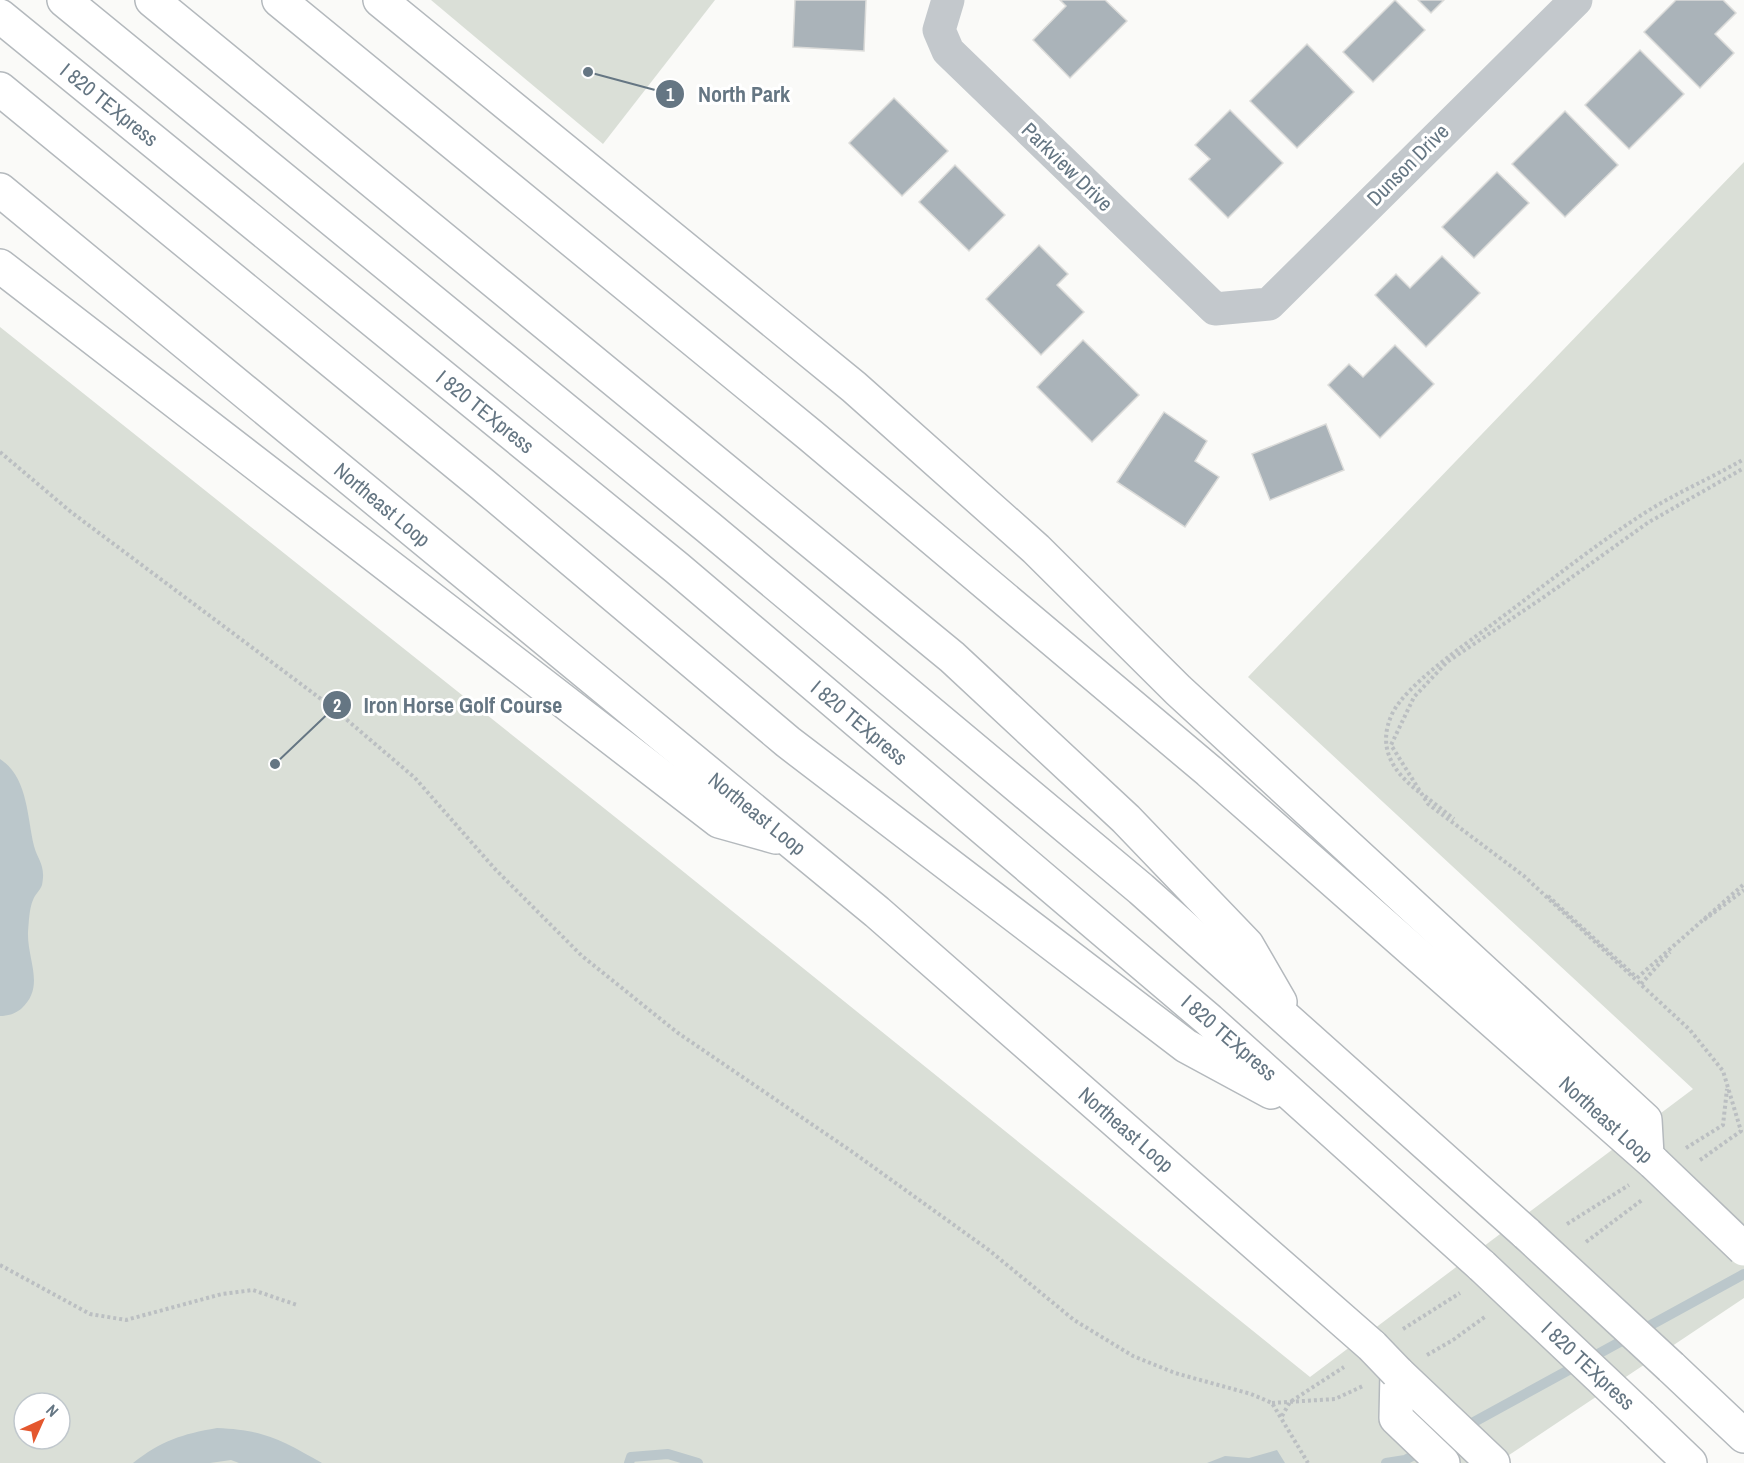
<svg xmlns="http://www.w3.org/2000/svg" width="1744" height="1463" font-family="'Archivo Narrow',sans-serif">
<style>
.green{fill:#dadfd7;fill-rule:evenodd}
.water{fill:#bbc7cb}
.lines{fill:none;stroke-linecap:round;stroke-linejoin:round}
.stream{stroke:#bbc7cb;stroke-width:10}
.building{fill:#aab3b9;stroke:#dcdcda;stroke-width:1.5}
.highway-casing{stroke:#b4b9bd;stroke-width:36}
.path{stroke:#bbbfc2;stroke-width:4;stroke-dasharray:3 3;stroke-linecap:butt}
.street{stroke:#c3c8cc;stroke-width:33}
.highway{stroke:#fff;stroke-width:33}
.highway-bridge-casing{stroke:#b4b9bd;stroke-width:36;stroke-linecap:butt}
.highway-bridge{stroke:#fff;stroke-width:33}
.labels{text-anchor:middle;stroke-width:6;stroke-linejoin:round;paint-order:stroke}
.street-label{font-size:21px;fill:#657683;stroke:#fff}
.leader{fill:none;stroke:#657683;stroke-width:2}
.callout-dot{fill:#657683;stroke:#fff;stroke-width:2}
.mark-label{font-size:18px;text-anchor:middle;font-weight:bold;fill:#fff}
.callout-label{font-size:22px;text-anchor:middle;font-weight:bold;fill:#657683;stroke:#fff;stroke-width:6;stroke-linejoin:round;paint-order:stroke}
</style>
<rect width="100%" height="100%" fill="#fafaf8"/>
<g class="green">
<path d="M431,0h284l-112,144z"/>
<path d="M1744,162v1136l-247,165h-1497v-1136l659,525 651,525 383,-288 -445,-412zM24,1403h36v36h-36z"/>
</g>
<g class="water">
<path d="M0,759c28,18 27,58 34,87 4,15 12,19 8,39 -2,6 -7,9 -9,15 -4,9 -4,22 -5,32 -1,28 18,55 -7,77 -7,5 -13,7 -21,7z"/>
<path d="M217,1428c48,2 64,12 105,35h-83l-8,-3 -21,3h-77c28,-22 49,-29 84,-35z"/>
<path d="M1277,1450l8,13h-78l18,-7 24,2z"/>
</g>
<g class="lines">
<g class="stream">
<path d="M1463,1428l281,-154"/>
<path d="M629,1463l2,-6 37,-3 30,9"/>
<path d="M1386,1463l19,-3 18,-10"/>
</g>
</g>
<g class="building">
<path d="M795,0h71l-2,51 -71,-4z"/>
<path d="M1060,0h45l22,21 -57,57 -37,-38 33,-34z"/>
<path d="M1395,0l30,30 -52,52 -30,-30z"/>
<path d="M1418,0h26l-13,13z"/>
<path d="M1676,0h47l13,13 -21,21 19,19 -34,35 -56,-56z"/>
<path d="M1307,44l47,48 -57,56 -47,-47z"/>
<path d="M1640,50l44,44 -55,55 -44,-44z"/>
<path d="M894,98l54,53 -46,45 -53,-53z"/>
<path d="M1230,110l53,53 -55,55 -39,-39 21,-20 -15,-14z"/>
<path d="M1565,111l53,54 -53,52 -53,-53z"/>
<path d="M955,165l50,50 -36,36 -50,-49z"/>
<path d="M1497,172l32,31 -55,55 -32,-31z"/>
<path d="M1039,245l29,29 -11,11 27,27 -43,43 -55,-56z"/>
<path d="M1442,256l38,37 -54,54 -51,-52 21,-21 14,14z"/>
<path d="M1083,340l56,55 -47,47 -55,-55z"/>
<path d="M1395,345l39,39 -54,54 -52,-53 21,-21 14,13z"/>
<path d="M1164,412l43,29 -12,20 24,16 -34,50 -68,-45z"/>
<path d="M1326,424l18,46 -74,30 -18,-46z"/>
</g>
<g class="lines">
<g class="highway-casing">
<g id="highway">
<path d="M64,0l644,527 433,362 386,345"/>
<path d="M152,0l800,657 174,162 121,126 33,57"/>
<path d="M279,0l531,435 399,336 445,392"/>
<path d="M380,0l474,387 182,162 142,141 467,430 2,35"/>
<path d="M0,16l677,552 532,452 273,246"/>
<path d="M0,89l482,395 306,258 398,304 85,46"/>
<path d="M0,190l877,722 495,434"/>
<path d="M0,266l719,555 57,16"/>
<path d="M1671,1367l73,69"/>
<path d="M1397,1372l96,91"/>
<path d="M1397,1372l-1,46 47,45"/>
<path d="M1641,1416l49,47"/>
</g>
</g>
<g class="path">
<path d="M0,452l71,60 262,196 82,70 80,91 87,87 96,77 176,120 136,98 84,69 59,36 42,17 76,21 21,9 36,60"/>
<path d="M1419,792c-27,-21 -42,-45 -27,-78 14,-29 71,-68 98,-88 50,-37 98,-76 150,-110 33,-22 70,-37 104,-57"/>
<path d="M1425,796l29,23"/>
<path d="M1548,896l87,80"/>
<path d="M1704,920l40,-30"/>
<path d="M1637,978l107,-94"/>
<path d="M1641,984l29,-32"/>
<path d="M1686,1148l37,-23 4,-36"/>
<path d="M1700,1160l41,-29 -18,-60 -33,-41 -166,-154 -96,-72 -37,-59 23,-48 33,-35 97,-65 105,-75 95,-54"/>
<path d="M1567,1224l62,-39"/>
<path d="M1586,1242l56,-42"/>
<path d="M0,1265l90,49 36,6 96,-26 31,-4 44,15"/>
<path d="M1403,1329l57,-36"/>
<path d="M1427,1355l26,-15 33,-24"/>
<path d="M1272,1403l63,-4 28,-13"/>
<path d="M1282,1416l8,-14 54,-35"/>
</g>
<path class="street" d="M948,0l-9,30 9,21 267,258 54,-5 307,-304"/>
<use href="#highway" class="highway"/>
<g class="highway-bridge-casing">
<g id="highway-bridge">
<path d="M1654,1163l90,86"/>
<path d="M1527,1234l144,133"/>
<path d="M1482,1266l159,150"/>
<path d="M1372,1346l25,26"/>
</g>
</g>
<use href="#highway-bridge" class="highway-bridge"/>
</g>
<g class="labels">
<g class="street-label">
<text transform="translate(109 105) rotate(39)" y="7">I 820 TEXpress</text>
<text transform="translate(1408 165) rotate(-45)" y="7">Dunson Drive</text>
<text transform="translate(1067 167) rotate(44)" y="7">Parkview Drive</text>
<text transform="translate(485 412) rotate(39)" y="7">I 820 TEXpress</text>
<text transform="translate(382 505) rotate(40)" y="7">Northeast Loop</text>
<text transform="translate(859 723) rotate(40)" y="7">I 820 TEXpress</text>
<text transform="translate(757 814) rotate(39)" y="7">Northeast Loop</text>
<text transform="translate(1229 1038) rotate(41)" y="7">I 820 TEXpress</text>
<text transform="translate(1606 1120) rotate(42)" y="7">Northeast Loop</text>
<text transform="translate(1126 1130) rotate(41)" y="7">Northeast Loop</text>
<text transform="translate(1588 1366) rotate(43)" y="7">I 820 TEXpress</text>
</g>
</g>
<path class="leader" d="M588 72L670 94M275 764L337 705"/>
<g class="callout-dot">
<circle cx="588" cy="72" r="6"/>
<circle cx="275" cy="764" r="6"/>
<circle cx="670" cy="94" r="15"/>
<circle cx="337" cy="705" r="15"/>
</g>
<g class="mark-label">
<text x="670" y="101">1</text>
<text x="337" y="712">2</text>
</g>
<g class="callout-label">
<text x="744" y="102">North Park</text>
<text x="463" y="713">Iron Horse Golf Course</text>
</g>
<g transform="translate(42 1421) rotate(45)"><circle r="28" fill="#ffffff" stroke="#c1c8cd" stroke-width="1.5"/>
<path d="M0-4.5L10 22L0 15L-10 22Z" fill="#e4572e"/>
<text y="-9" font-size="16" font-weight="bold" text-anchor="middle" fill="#657683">N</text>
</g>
</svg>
